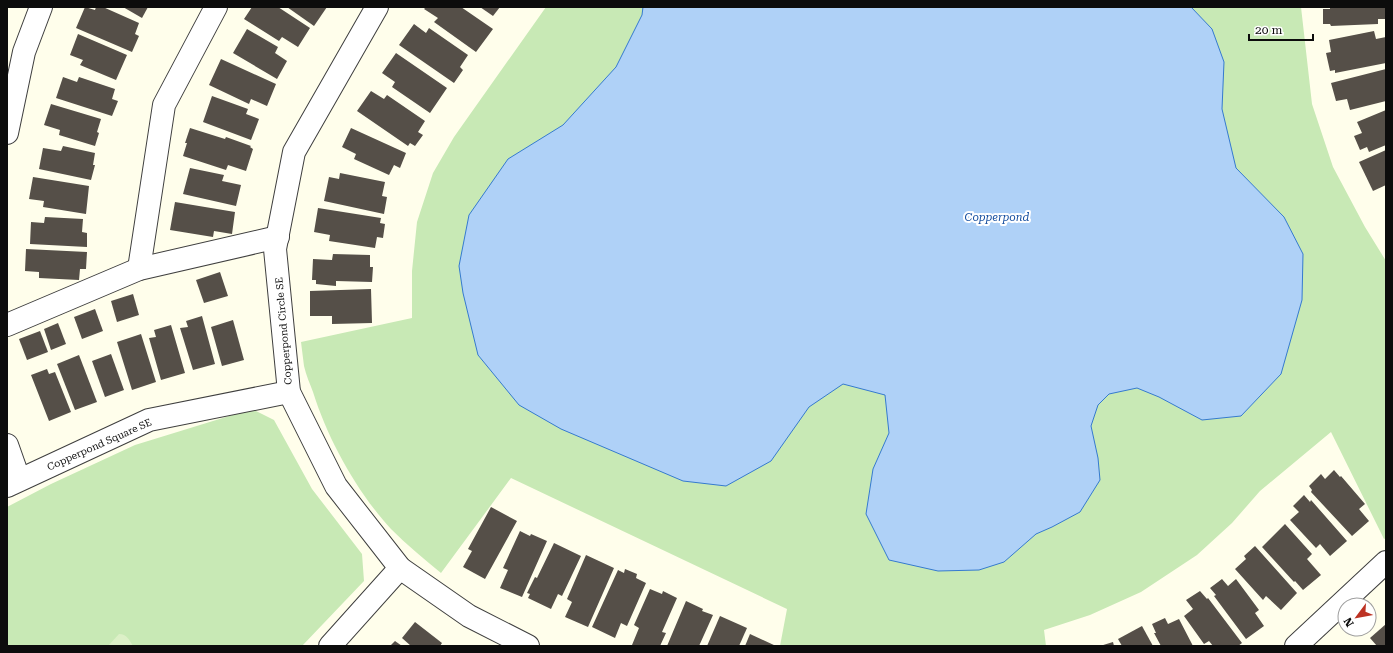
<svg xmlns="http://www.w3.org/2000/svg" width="1393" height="653" font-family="'Roboto Serif',serif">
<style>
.green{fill:#c8e9b5}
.pitch{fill:#dcf0c7}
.water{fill:#afd1f7;stroke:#357acf}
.building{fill:#554f48}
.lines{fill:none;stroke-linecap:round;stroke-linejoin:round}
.minor-casing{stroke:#3f3f3f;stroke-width:24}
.minor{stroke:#fff;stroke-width:22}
.labels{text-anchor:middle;stroke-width:4;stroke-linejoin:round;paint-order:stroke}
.street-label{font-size:10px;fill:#0c0c0c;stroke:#fff}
.water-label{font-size:11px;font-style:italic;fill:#144d9f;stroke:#fff}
</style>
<rect width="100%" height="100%" fill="#fffeeb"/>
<g class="green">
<path d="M546,7h755l11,97 21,63 32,60 21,34v277l-2,1 -53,-107 -71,59 -28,32 -35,32 -56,37 -51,23 -46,15 2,16h-266l7,-37 -276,-131 -70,95c-17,-14 -34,-28 -50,-44 -34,-37 -63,-89 -78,-137 -3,-8 -7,-17 -9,-26 -1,-8 -2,-16 -3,-24l111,-24v-47l5,-49 16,-49 21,-36z"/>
<path d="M252,409l22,11 38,69 50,65 2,27 -62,65h-295v-139l44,-23 84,-39z"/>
</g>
<path class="pitch" d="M119,634c8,0 10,6 14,12h-25z"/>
<path class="water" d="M643,7h548l21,22 12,33 -2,47 14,59 48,49 19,37 -1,46 -21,74 -40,42 -39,4 -43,-23 -22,-9 -28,6 -11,11 -7,21 7,32 2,22 -20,32 -28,15 -16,7 -32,28 -25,8 -41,1 -49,-11 -23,-46 7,-45 16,-36 -4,-38 -42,-11 -34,23 -38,54 -45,25 -43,-5 -122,-52 -42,-24 -41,-50 -15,-62 -4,-27 10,-51 39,-56 55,-34 53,-58 26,-52z"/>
<g class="building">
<path d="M85,7l10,3 1,-3h7l36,16 -4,11 4,2 -7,16 -56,-24z"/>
<path d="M123,7h25l-6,11z"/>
<path d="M252,7h26l32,21 -12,19 -16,-10 -3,4 -35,-22z"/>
<path d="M287,7h40l-13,19z"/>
<path d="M426,7h35l32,22 -17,23 -42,-30 4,-4 -14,-9z"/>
<path d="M480,7h20l-7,9z"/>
<path d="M1330,7h56v12h-8v5l-47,2 -1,-2h-7v-15h7z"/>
<path d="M414,24l12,9 3,-5 39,27 -8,12 3,3 -9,13 -55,-38z"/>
<path d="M247,29l31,18 -3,6 12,8 -10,18 -44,-26z"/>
<path d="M1374,31l2,8 10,-2v26l-51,10v-3l-5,1 -4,-18 5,-1 -2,-12z"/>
<path d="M78,34l49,21 -11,25 -36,-15 3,-5 -13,-5z"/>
<path d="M396,53l51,35 -17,25 -38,-26 3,-5 -13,-9z"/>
<path d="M221,59l55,25 -9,22 -16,-7 -2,5 -40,-19z"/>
<path d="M1386,69v32l-36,9 -3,-11 -11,2 -5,-18z"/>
<path d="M63,77l14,5 2,-5 36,12 -3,10 6,2 -6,15 -56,-18z"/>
<path d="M371,91l13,8 3,-4 38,26 -7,11 5,3 -8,11 -5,-3 -2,3 -51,-35z"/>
<path d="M212,96l36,13 -2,5 13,5 -8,21 -48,-18z"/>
<path d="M51,104l50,15 -4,13 2,1 -4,13 -36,-11 1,-5 -16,-5z"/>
<path d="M1386,110v35l-17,7 -2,-5 -7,3 -6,-14 8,-3 -5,-11z"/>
<path d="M190,128l35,11 1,-2 25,9 -1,1 3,2 -7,22 -18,-6 -2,5 -43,-14 4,-13h-2z"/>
<path d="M351,128l55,25 -6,15 -6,-3 -5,10 -35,-16 2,-5 -14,-7z"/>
<path d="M63,146l32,7 -2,12h2l-4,15 -52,-11 4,-21 18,3z"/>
<path d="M1386,150v35l-13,6 -14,-29z"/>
<path d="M190,168l34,7 -2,6 19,4 -5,21 -53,-12z"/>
<path d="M340,173l45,9 -3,14 5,1 -3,17 -60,-13 5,-24 10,2z"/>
<path d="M33,177l56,9 -3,28 -43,-7 1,-6 -15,-2z"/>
<path d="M175,202l60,10 -3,22 -18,-3 -1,6 -43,-7z"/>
<path d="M318,208l63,10 -1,5 5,1 -2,14 -6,-1 -2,11 -46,-7 1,-6 -16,-3z"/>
<path d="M45,217l38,2 -1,13 5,1v14l-57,-3 1,-22 13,1z"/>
<path d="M26,249l61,3 -1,17h-6l-1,11 -40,-2v-6l-14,-1z"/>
<path d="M333,254l37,1v12h3l-1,15 -36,-1v5l-20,-2v-4h-4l1,-21 19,1z"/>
<path d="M220,272l8,24 -24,7 -8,-23z"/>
<path d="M371,289l1,34 -40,1v-8h-22v-25z"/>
<path d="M133,294l6,21 -22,7 -6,-21z"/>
<path d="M95,309l8,22 -21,8 -8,-22z"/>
<path d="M202,316l13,48 -22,6 -13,-42 8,-1 -2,-6z"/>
<path d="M233,320l11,40 -22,6 -11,-39z"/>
<path d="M58,323l8,21 -15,6 -7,-21z"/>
<path d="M171,325l14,48 -24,7 -12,-42 7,-1 -2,-7z"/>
<path d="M40,331l8,21 -21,8 -8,-21z"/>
<path d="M141,334l15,48 -24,8 -15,-48z"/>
<path d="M111,354l13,36 -19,7 -13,-36z"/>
<path d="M79,355l18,47 -22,8 -18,-46z"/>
<path d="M47,369l2,5 6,-2 16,40 -22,9 -18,-46z"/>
<path d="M1334,470l6,7 1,-1 24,28 -6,5 10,12 -17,15 -41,-44 1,-2 -3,-4 12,-12 4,5z"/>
<path d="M1304,495l6,7 1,-2 36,41 -17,15 -10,-12 -4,4 -26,-28 9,-8 -6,-6z"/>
<path d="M491,507l26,14 -32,58 -22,-12 9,-16 -4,-2z"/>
<path d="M1285,524l27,30 -5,5 14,16 -18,15 -8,-9 -1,1 -32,-35z"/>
<path d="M520,531l10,5 1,-2 16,7 -25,56 -22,-9 8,-18 -5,-2z"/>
<path d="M554,543l27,13 -19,40 -4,-2 -7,15 -23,-11 2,-4 -3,-1 8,-16 2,1z"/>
<path d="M1255,546l42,47 -16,17 -15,-14 -3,4 -28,-31 11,-10 -2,-3z"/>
<path d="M586,555l28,13 -26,59 -23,-10 7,-15 -5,-3z"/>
<path d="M625,569l12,5 -1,4 10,5 -19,43 -6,-3 -6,15 -23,-11 26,-57 6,3z"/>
<path d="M1222,579l6,7 8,-7 23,31 -4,3 9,13 -18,13 -32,-43 2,-1 -6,-7z"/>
<path d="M650,589l12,5 1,-3 14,7 -15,34 4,1 -6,13h-25l-3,-1 7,-17 -5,-3z"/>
<path d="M1200,591l7,8 1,-1 34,45 -4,3h-25l-4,-5 -5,3 -20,-28 9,-7 -7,-9z"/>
<path d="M686,601l17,8 -1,2 11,4 -14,31h-32z"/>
<path d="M720,616l27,12 -8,18h-32z"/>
<path d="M1165,618l3,6 11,-5 14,27h-32l-7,-13h2l-4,-9z"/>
<path d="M415,622l27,21 -2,3h-29l-9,-8z"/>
<path d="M1386,624v22h-9l-7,-8z"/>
<path d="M1142,626l11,20h-31l-4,-7z"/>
<path d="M750,634l26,12h-31z"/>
<path d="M395,641l7,5h-12z"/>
<path d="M1113,642l1,4h-14z"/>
</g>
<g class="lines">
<g class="minor-casing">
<g id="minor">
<path d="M377,7l-83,145 -19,97 14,143 47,94 64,82 69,48 59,30"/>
<path d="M7,133l17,-81 17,-45"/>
<path d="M139,269l25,-164 52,-98"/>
<path d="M7,325l132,-56 139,-32"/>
<path d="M7,445l12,34"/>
<path d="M7,486l142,-66 140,-28"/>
<path d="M330,646l70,-78"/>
<path d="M1296,646l90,-84"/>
</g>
</g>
<use href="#minor" class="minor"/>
</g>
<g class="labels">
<g class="street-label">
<text transform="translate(283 331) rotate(-95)" y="4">Copperpond Circle SE</text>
<text transform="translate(99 444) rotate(-24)" y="4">Copperpond Square SE</text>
</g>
<g class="water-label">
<text x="997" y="221">Copperpond</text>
</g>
</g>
<rect width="1393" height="653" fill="none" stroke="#0c0c0c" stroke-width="16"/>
<g transform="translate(1357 617) rotate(238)"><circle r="19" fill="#ffffff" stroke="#9e9e9e"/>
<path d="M0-3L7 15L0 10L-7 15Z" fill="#bd3223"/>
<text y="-6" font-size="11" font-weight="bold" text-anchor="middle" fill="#0c0c0c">N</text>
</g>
<path d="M1249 34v6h64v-6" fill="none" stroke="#0c0c0c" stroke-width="2"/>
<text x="1255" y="34" font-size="12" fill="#0c0c0c" stroke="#ffffff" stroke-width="3" paint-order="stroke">20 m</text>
</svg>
